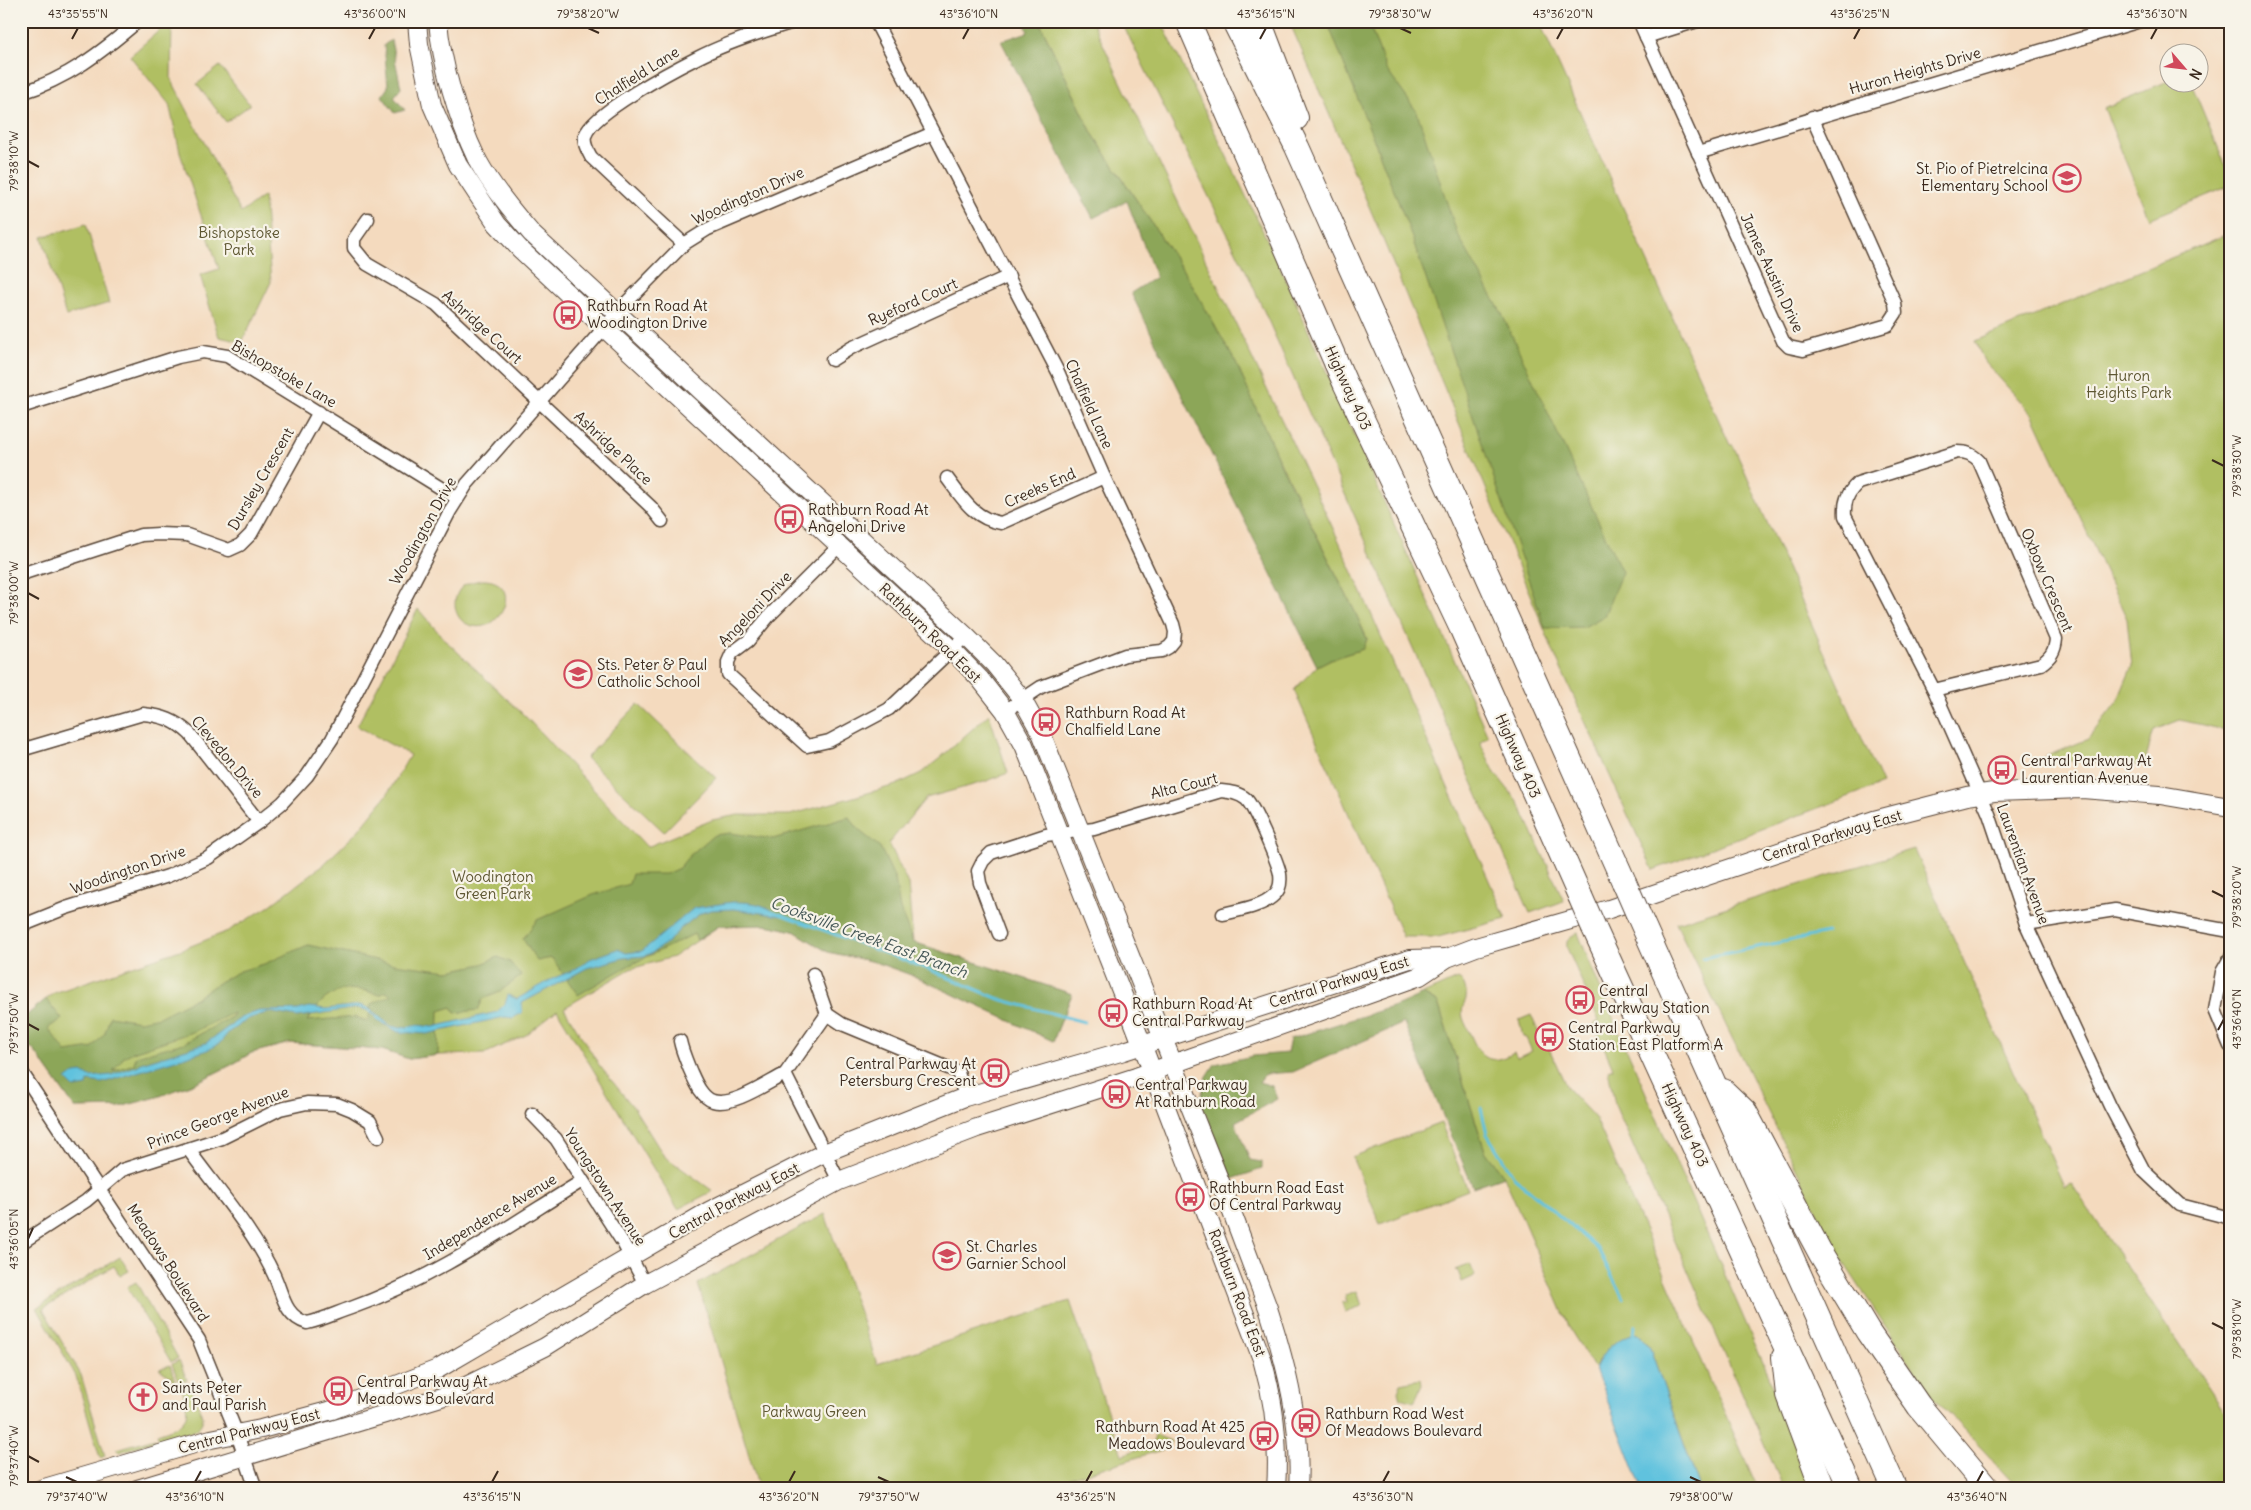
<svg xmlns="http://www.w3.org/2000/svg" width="2251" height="1510" font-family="Delius,sans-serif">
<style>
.green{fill:#b0bf62;stroke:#767440}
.forest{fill:#8ca658;stroke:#64683b;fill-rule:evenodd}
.water{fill:#60c2de;stroke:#4e767e}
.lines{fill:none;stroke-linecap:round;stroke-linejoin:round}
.stream{stroke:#60c2de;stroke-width:3}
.street-casing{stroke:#574436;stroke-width:15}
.secondary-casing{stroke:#574436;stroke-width:20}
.highway-casing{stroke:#574436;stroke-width:26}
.street{stroke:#fff;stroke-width:12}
.secondary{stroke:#fff;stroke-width:18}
.highway{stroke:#fff;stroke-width:24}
.highway-bridge-casing{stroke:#574436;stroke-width:26;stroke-linecap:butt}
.highway-bridge{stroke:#fff;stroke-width:24}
.ticks{fill:none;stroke:#3b2a1e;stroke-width:2}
.labels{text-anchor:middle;stroke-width:4.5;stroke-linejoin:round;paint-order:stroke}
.street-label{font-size:15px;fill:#3b2a1e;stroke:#f7f3e8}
.poi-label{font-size:15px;fill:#3b2a1e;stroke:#f7f3e8;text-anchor:start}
.park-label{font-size:15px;fill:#5e5732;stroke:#f7f3e8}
.water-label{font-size:16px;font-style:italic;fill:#465858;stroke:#f7f3e8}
.neatline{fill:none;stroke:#3b2a1e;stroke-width:2}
.ticks-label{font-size:12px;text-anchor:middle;fill:#3b2a1e}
</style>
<rect width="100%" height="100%" fill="#f7f3e8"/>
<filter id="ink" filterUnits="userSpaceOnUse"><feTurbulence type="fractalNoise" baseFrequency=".02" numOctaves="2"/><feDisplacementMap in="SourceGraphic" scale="10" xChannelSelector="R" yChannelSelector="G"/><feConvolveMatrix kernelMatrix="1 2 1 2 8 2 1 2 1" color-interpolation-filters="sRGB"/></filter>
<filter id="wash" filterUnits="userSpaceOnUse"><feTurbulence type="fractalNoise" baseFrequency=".0096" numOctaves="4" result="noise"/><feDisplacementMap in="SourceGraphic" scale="20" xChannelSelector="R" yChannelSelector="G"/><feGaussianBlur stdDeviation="1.12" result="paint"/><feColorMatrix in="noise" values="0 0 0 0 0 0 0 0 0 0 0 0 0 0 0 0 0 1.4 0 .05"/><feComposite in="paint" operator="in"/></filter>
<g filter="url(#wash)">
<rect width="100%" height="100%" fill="#f4dabe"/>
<g class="green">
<path d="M170,21h2l-1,58 70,134 23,-17 7,86 -29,60 -23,-5 -19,-62 19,-6 -38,-113 -12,-52 -39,-48z"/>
<path d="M1039,21h53l247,520 167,378 -68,18h-35l-109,-247 23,-24 14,-7 32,-10 4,-10 -12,-27 -167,-334 -96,-145z"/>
<path d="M1121,21h40l115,237 212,478 -8,6 15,31 24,30 45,98 -34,12 -281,-636z"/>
<path d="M1289,21h250l191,424h3l149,339 -229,86 -96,-210 -180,-435z"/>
<path d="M220,66l30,39 -24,17 -29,-38z"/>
<path d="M2168,81l23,2 39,93v10l-81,33 -45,-111z"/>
<path d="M86,224l23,79 -43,13 -24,-79z"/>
<path d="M2230,233v498l-50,-11 -26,10 -10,35 -104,-6 48,-20 29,-37 15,-36 -5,-47 -94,-204 -49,-54 -9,-20z"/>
<path d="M482,580c44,-1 19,60 -15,44 -13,-6 -16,-25 -6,-36 5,-5 14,-7 21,-8z"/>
<path d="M418,609l27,31 81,77 121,130 65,-27 26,-5h52l106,-30 25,-12 18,-14 50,-45 19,59 -24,9 -58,16 -37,45 19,41 5,58 159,52 -19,47 -139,-65 -39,-14 -47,-10 -34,-21 -27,-6 -48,1 -46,31 -43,12 -66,39 35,57 35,43 30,48 49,35 -35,18 -121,-199 -31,25 -42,19 -46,1 -29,4 -27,-9 -92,-7 -39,10 -18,11 -38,19 -38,14 -38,10 -44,1 -39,-55 -15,-16v-17l33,-27 132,-45 42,-17 40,-24 55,-42 34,-33 30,-37 23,-40 -53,-29z"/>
<path d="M638,704l78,74 -52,54 -78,-74z"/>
<path d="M1914,849l150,337 7,-3 159,237v69h-210l-90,-95 -94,-143 -160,-328z"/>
<path d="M1578,933l17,43 196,451 23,62h-30l-169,-384 -7,-35 5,-2 -19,-44 5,-3 -32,-73c-1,-10 2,-11 11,-15z"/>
<path d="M1457,979l5,2c11,22 -3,20 1,37 2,6 6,13 8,18 10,23 19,30 43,17l3,5 15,-7 -6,-13 -3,-1 -4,-17 12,-5 13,30 3,-1 20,44 29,31 162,370h-58l-50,-141 -11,-14 -41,26 -3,9 -24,-38 -67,-155 -19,-25 -47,-148 -15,-9z"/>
<path d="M1441,1123l27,67 -88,34 -28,-67z"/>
<path d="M825,1214l52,150 193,-63 52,154 31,-11 2,-9 16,6 -3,7 -134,41h-275l-61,-205z"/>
<path d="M120,1257l9,14 -9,5 -6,-10 -71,43 38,66 24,81 -5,2 -24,-82 -39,-68z"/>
<path d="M1470,1264l5,12 -13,6 -4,-11 -3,-1z"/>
<path d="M136,1282l42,76 -7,4 -44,-75z"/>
<path d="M1357,1291l5,15 -17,6 -3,-9 5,-1 -2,-7z"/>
<path d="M179,1360l8,20 -8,3 -7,-19z"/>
<path d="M170,1365l6,18 -3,1 -2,-7 -12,-8z"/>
<path d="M1421,1379l1,6 -8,17 -14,-4 -2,-7 3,-8z"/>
<path d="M188,1382l15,35c-1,19 -29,18 -44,23l-2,-6c33,-10 34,-17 24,-49z"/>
<path d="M155,1438v3l-35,11 -3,-3z"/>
</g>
<g class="forest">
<path d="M1039,21l53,112 96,145 48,85 45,102 74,147 12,27 -4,10 -32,10 -14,7 -186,-373 25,-16 -29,-76 -34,17 -92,-177 27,-9 -4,-10z"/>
<path d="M1327,21h41l18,48 31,43 40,121 44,79 121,260 -18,44 -20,11 -39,1 -136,-399z"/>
<path d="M391,40l10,48 -7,9 11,13 -10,3 -13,-17 6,-9 -4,-42z"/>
<path d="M849,817l12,15 19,15 15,32 5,30 13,33 159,52 -19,47 -139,-65 -39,-14 -47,-10 -34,-21 -27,-6 -48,1 -22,14 -3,-6 -66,32 -50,29 -26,-37 -15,3 -14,-22 14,-19 56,-25 36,-11 3,-10h34l13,-6 10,-12 25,-21 16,-2 43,6z"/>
<path d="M308,945l86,19 55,7 33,-7 16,-7 12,5 11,14 -23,17 -15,6 -5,11 -23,3 -3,-6 -13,4 -1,44 -29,4 -27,-9 -92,-7 -39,10 -18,11 -38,19 -38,14 -38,10 -44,1 -39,-55 -15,-16v-17l25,-21 16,20 -14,9 18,24 26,-4 13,-15 5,-17 30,5 19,-4 37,-19 25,-17 19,-10 24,-7zM346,989l17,1 16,5 7,-3 6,3 -21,9 -3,18 -12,-5 -49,4c13,-19 17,-25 39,-32zM233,1013v3l-49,27 -48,13 -2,8 -21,7 11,-14 9,-5 62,-21z"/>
<path d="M1423,994l15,9 47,148 19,25 -31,11 -69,-164 -111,49 -28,2 -6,8 13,4 5,13 -42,23 15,38 12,2v7l-30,10 -32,-78 6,-23 9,-14 38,-8 34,-3 3,-14 108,-34z"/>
</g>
<g class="water">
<path d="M732,902c21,0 31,1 49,14l-47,-7 -23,1 -10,3 -19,14 -13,14 -17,12 -8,3 -21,2 -36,10 -65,35v10l-9,5 -8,-1 -78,17 -29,-2 -22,-13 -1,-3 -9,-6 -8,-2 -61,9 -28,-5 -21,7 -19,13 -10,12 -14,7 -103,32 -14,-2 -1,5 -13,2 -8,-8 9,-7 7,-1 8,5 21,-2 28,-10 2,-2 65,-20 36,-26 17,-6 39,-1 11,-3 17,2 33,-4 8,2 24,19 10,2 17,-3 15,2 64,-15 8,-8 3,-9 9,4 37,-21 20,-8 16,-11 28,-10 8,4 16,-2 52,-43z"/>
<path d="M1635,1333l4,1 11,14 50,141h-58l-47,-120c8,-19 20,-30 40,-36z"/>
</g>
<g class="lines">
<g class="stream">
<path d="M772,911l156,58 71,30 85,23"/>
<path d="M1703,958l124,-25"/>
<path d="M1481,1108l6,26 27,43 84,72 25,49"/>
<path d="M1634,1336l1,-11"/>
</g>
</g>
</g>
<g filter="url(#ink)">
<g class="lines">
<g class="street-casing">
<g id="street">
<path d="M875,21l183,351 46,105 69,147 2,8 -1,9 -5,6 -7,4 -37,4 -84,32 -36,24"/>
<path d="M1639,21l144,320 6,6 14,3 85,-25 8,-12 -1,-10 -83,-186"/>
<path d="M1646,37l51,-16"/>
<path d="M21,93c46,-14 81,-41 117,-72"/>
<path d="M1698,153l442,-132"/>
<path d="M368,219l-14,20v9l13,16 69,40 215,203 11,14"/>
<path d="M684,244l-93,-87c-3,-6 -8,-13 -6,-21 7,-23 88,-66 112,-78 31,-16 66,-27 100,-37"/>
<path d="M832,360l19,-12 158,-72"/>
<path d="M21,407l157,-50 25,-5 24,4 230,142"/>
<path d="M947,478c15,20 27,41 54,45l103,-46"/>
<path d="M839,546l-70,70 -21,25 -16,12 -4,9v12l79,72 22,-5 60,-32 77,-73"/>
<path d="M21,574l120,-39 18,-1 28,1 42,15 11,-5 11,-11 68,-122"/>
<path d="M1934,690l107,-26c10,-7 14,-13 15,-25l-77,-178c-7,-7 -12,-9 -22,-9l-99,31c-11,10 -14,19 -13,33l89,174 55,124 37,110 84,182 34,65 36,34 50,13"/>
<path d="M21,750l122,-36c20,2 32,6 47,20l69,88"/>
<path d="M2026,924l89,-14 115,21"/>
<path d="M21,926l45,-18 102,-32 40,-18 51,-36 23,-19 25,-27 25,-37 118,-228 17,-27 159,-181 58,-59 24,-15 225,-96"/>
<path d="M999,934l-19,-51 -2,-12 5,-10 8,-8 55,-18 48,-6 127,-38c9,1 18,2 25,8 8,7 32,64 34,75 1,8 0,16 -6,21 -12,12 -36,15 -51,19"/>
<path d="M2230,958l-8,14 -7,38 15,36"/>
<path d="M813,974l14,40"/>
<path d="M680,1041c2,10 6,19 10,29 5,11 11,27 23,31 20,6 54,-18 72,-27"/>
<path d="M21,1071l178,269 38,94 19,55"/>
<path d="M532,1114l24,25 67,104 22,41"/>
<path d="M188,1149c29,40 66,82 86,126 9,19 10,41 33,48 15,-3 29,-10 44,-15 84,-30 156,-81 231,-127"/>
<path d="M839,1181l-54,-107 42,-60 15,10 116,48 7,25"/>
<path d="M21,1243l65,-42 36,-31 100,-32 58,-29 27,-6 30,1 15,6 18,11 8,16"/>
</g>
</g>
<g class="secondary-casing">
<g id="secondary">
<path d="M417,21l2,23 13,61 26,60 39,59 23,25 95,89 337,312 28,29 25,32 19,34 111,281 127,333c12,41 17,87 14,130"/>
<path d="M438,21c3,40 20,99 38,136 13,26 36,54 56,77l434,402 28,28 28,35 20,36 185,464 41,109c19,59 34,118 30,181"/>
<path d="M41,1489l170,-50 50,-10 71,-19 106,-41 271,-158 115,-58 141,-56 159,-46 286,-92 36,-1"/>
<path d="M137,1489l311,-94 97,-48 100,-63 194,-103 138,-53 159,-51 284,-101 27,-18 29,-11 133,-38 265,-89 93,-24 27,-4 88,-3 78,6 70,12"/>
</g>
</g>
<g class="highway-casing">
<g id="highway">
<path d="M1188,21l157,362 116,244 119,269"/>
<path d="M1234,21l63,126 327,735"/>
<path d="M1259,21l37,97"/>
<path d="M1638,914l257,575"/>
<path d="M1594,928l257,561"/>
<path d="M1723,1091l22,21 76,142 47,78 51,74 69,83"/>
<path d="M1784,1357l4,38 35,94"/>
</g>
</g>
<use href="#street" class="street"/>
<use href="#secondary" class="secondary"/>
<use href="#highway" class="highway"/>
<g class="highway-bridge-casing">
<g id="highway-bridge">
<path d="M1624,882l14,32"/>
<path d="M1580,896l14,32"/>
</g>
</g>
<use href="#highway-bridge" class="highway-bridge"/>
</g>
</g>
<path class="ticks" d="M588,28l11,5M1400,28l11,5M72,39l6,-11M369,39l6,-11M963,39l6,-11M1260,39l6,-11M1557,39l6,-11M1854,39l6,-11M2151,39l6,-11M28,161l11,6M2212,460l12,6M28,593l11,6M2212,891l12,6M28,1024l11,6M2218,1030l6,-11M28,1239l5,-11M2212,1323l12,6M28,1456l11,6M66,1477l11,5M878,1477l11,5M1690,1477l11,5M195,1482l6,-11M492,1482l6,-11M789,1482l6,-11M1086,1482l6,-11M1383,1482l6,-11M1977,1482l6,-11"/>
<defs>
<g id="school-ring" transform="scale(1.4375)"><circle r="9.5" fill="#f7f3e8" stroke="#d1495b" stroke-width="1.5"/><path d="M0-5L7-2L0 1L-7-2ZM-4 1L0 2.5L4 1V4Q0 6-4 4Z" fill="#d1495b"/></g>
<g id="bus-ring" transform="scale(1.4375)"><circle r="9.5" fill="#f7f3e8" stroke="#d1495b" stroke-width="1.5"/><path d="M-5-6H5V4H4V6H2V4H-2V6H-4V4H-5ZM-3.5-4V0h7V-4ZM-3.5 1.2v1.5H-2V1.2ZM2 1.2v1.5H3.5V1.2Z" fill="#d1495b"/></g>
<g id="church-ring" transform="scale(1.4375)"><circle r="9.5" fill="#f7f3e8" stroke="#d1495b" stroke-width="1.5"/><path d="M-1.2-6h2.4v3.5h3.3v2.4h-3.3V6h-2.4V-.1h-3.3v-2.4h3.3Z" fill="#d1495b"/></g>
</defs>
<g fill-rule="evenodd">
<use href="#school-ring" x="2067" y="178"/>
<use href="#bus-ring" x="568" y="315"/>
<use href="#bus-ring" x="789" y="519"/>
<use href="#school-ring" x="578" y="674"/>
<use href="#bus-ring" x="1046" y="722"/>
<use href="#bus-ring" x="2002" y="770"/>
<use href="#bus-ring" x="1580" y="1000"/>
<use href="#bus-ring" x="1113" y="1013"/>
<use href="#bus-ring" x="1549" y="1037"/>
<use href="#bus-ring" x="995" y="1073"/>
<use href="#bus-ring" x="1116" y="1094"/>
<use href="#bus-ring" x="1190" y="1197"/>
<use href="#school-ring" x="947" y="1256"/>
<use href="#bus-ring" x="338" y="1391"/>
<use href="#church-ring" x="143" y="1397"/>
<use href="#bus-ring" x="1306" y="1423"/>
<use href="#bus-ring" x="1264" y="1436"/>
</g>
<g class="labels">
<g class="street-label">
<text transform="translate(1915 71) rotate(-16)" y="5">Huron Heights Drive</text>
<text transform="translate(637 76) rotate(-32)" y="5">Chalfield Lane</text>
<text transform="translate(748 196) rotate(-24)" y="5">Woodington Drive</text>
<text transform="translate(1772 273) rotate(65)" y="5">James Austin Drive</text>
<text transform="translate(913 302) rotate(-24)" y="5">Ryeford Court</text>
<text transform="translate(482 327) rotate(42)" y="5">Ashridge Court</text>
<text transform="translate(284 374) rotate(30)" y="5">Bishopstoke Lane</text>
<text transform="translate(1348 388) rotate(65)" y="5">Highway 403</text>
<text transform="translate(1089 404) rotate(66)" y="5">Chalfield Lane</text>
<text transform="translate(613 448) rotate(43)" y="5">Ashridge Place</text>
<text transform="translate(261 479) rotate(-60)" y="5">Dursley Crescent</text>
<text transform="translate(1040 488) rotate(-24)" y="5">Creeks End</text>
<text transform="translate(423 531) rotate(-61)" y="5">Woodington Drive</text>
<text transform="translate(2047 580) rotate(67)" y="5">Oxbow Crescent</text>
<text transform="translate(755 609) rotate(-46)" y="5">Angeloni Drive</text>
<text transform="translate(930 633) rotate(44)" y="5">Rathburn Road East</text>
<text transform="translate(1518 756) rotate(66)" y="5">Highway 403</text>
<text transform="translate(227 757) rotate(50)" y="5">Clevedon Drive</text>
<text transform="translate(1184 786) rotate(-14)" y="5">Alta Court</text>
<text transform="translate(1832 836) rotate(-17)" y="5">Central Parkway East</text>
<text transform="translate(2023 864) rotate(70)" y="5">Laurentian Avenue</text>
<text transform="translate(128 870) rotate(-19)" y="5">Woodington Drive</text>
<text transform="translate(1339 982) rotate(-17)" y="5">Central Parkway East</text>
<text transform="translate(218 1118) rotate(-21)" y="5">Prince George Avenue</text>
<text transform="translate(1685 1125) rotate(65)" y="5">Highway 403</text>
<text transform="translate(605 1187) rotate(57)" y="5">Youngstown Avenue</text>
<text transform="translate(734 1201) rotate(-28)" y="5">Central Parkway East</text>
<text transform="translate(490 1217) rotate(-31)" y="5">Independence Avenue</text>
<text transform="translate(168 1263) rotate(57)" y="5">Meadows Boulevard</text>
<text transform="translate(1237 1293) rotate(69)" y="5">Rathburn Road East</text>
<text transform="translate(249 1431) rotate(-14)" y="5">Central Parkway East</text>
</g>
<g class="poi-label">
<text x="2048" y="174" text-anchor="end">St. Pio of Pietrelcina<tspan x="2048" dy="17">Elementary School</tspan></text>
<text x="587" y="311">Rathburn Road At<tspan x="587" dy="17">Woodington Drive</tspan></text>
<text x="808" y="515">Rathburn Road At<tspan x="808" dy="17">Angeloni Drive</tspan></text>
<text x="597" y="670">Sts. Peter &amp; Paul<tspan x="597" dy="17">Catholic School</tspan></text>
<text x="1065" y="718">Rathburn Road At<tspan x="1065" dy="17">Chalfield Lane</tspan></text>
<text x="2021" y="766">Central Parkway At<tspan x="2021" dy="17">Laurentian Avenue</tspan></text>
<text x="1599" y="996">Central<tspan x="1599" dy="17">Parkway Station</tspan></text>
<text x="1132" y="1009">Rathburn Road At<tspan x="1132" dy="17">Central Parkway</tspan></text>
<text x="1568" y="1033">Central Parkway<tspan x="1568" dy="17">Station East Platform A</tspan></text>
<text x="976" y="1069" text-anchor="end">Central Parkway At<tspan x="976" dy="17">Petersburg Crescent</tspan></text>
<text x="1135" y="1090">Central Parkway<tspan x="1135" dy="17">At Rathburn Road</tspan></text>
<text x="1209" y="1193">Rathburn Road East<tspan x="1209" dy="17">Of Central Parkway</tspan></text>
<text x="966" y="1252">St. Charles<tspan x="966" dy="17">Garnier School</tspan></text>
<text x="357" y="1387">Central Parkway At<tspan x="357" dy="17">Meadows Boulevard</tspan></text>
<text x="162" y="1393">Saints Peter<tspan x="162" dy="17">and Paul Parish</tspan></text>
<text x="1325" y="1419">Rathburn Road West<tspan x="1325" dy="17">Of Meadows Boulevard</tspan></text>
<text x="1245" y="1432" text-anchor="end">Rathburn Road At 425<tspan x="1245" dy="17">Meadows Boulevard</tspan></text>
</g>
<g class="park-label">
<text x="239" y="238">Bishopstoke<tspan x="239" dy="17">Park</tspan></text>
<text x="2129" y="381">Huron<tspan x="2129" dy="17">Heights Park</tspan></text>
<text x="493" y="882">Woodington<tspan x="493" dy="17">Green Park</tspan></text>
<text x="814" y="1417">Parkway Green</text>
</g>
<g class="water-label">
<text transform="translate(869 937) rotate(20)" y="6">Cooksville Creek East Branch</text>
</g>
</g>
<rect width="2251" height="1510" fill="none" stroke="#f7f3e8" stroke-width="55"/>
<g transform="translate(2184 68) rotate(118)"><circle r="24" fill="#f7f3e8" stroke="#aca397"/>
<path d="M0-4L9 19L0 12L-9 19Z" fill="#d1495b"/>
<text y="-8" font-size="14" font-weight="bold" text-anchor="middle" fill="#3b2a1e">N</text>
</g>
<rect x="28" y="28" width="2196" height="1454" class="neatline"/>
<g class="ticks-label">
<text x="78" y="18">43°35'55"N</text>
<text x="375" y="18">43°36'00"N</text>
<text x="588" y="18">79°38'20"W</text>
<text x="969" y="18">43°36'10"N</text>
<text x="1266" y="18">43°36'15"N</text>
<text x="1400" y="18">79°38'30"W</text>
<text x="1563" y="18">43°36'20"N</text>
<text x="1860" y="18">43°36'25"N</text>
<text x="2157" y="18">43°36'30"N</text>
<text transform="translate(14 161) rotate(-90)" y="4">79°38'10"W</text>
<text transform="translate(2237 466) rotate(-90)" y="4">79°38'30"W</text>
<text transform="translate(14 593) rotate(-90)" y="4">79°38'00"W</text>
<text transform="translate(2237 897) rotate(-90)" y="4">79°38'20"W</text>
<text transform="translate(2237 1019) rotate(-90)" y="4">43°36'40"N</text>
<text transform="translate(14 1024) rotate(-90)" y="4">79°37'50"W</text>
<text transform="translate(14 1239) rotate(-90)" y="4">43°36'05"N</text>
<text transform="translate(2237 1329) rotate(-90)" y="4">79°38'10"W</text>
<text transform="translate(14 1456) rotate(-90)" y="4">79°37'40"W</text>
<text x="77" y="1501">79°37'40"W</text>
<text x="195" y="1501">43°36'10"N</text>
<text x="492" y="1501">43°36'15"N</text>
<text x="789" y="1501">43°36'20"N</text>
<text x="889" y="1501">79°37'50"W</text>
<text x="1086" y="1501">43°36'25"N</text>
<text x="1383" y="1501">43°36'30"N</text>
<text x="1701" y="1501">79°38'00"W</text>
<text x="1977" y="1501">43°36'40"N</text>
</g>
</svg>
